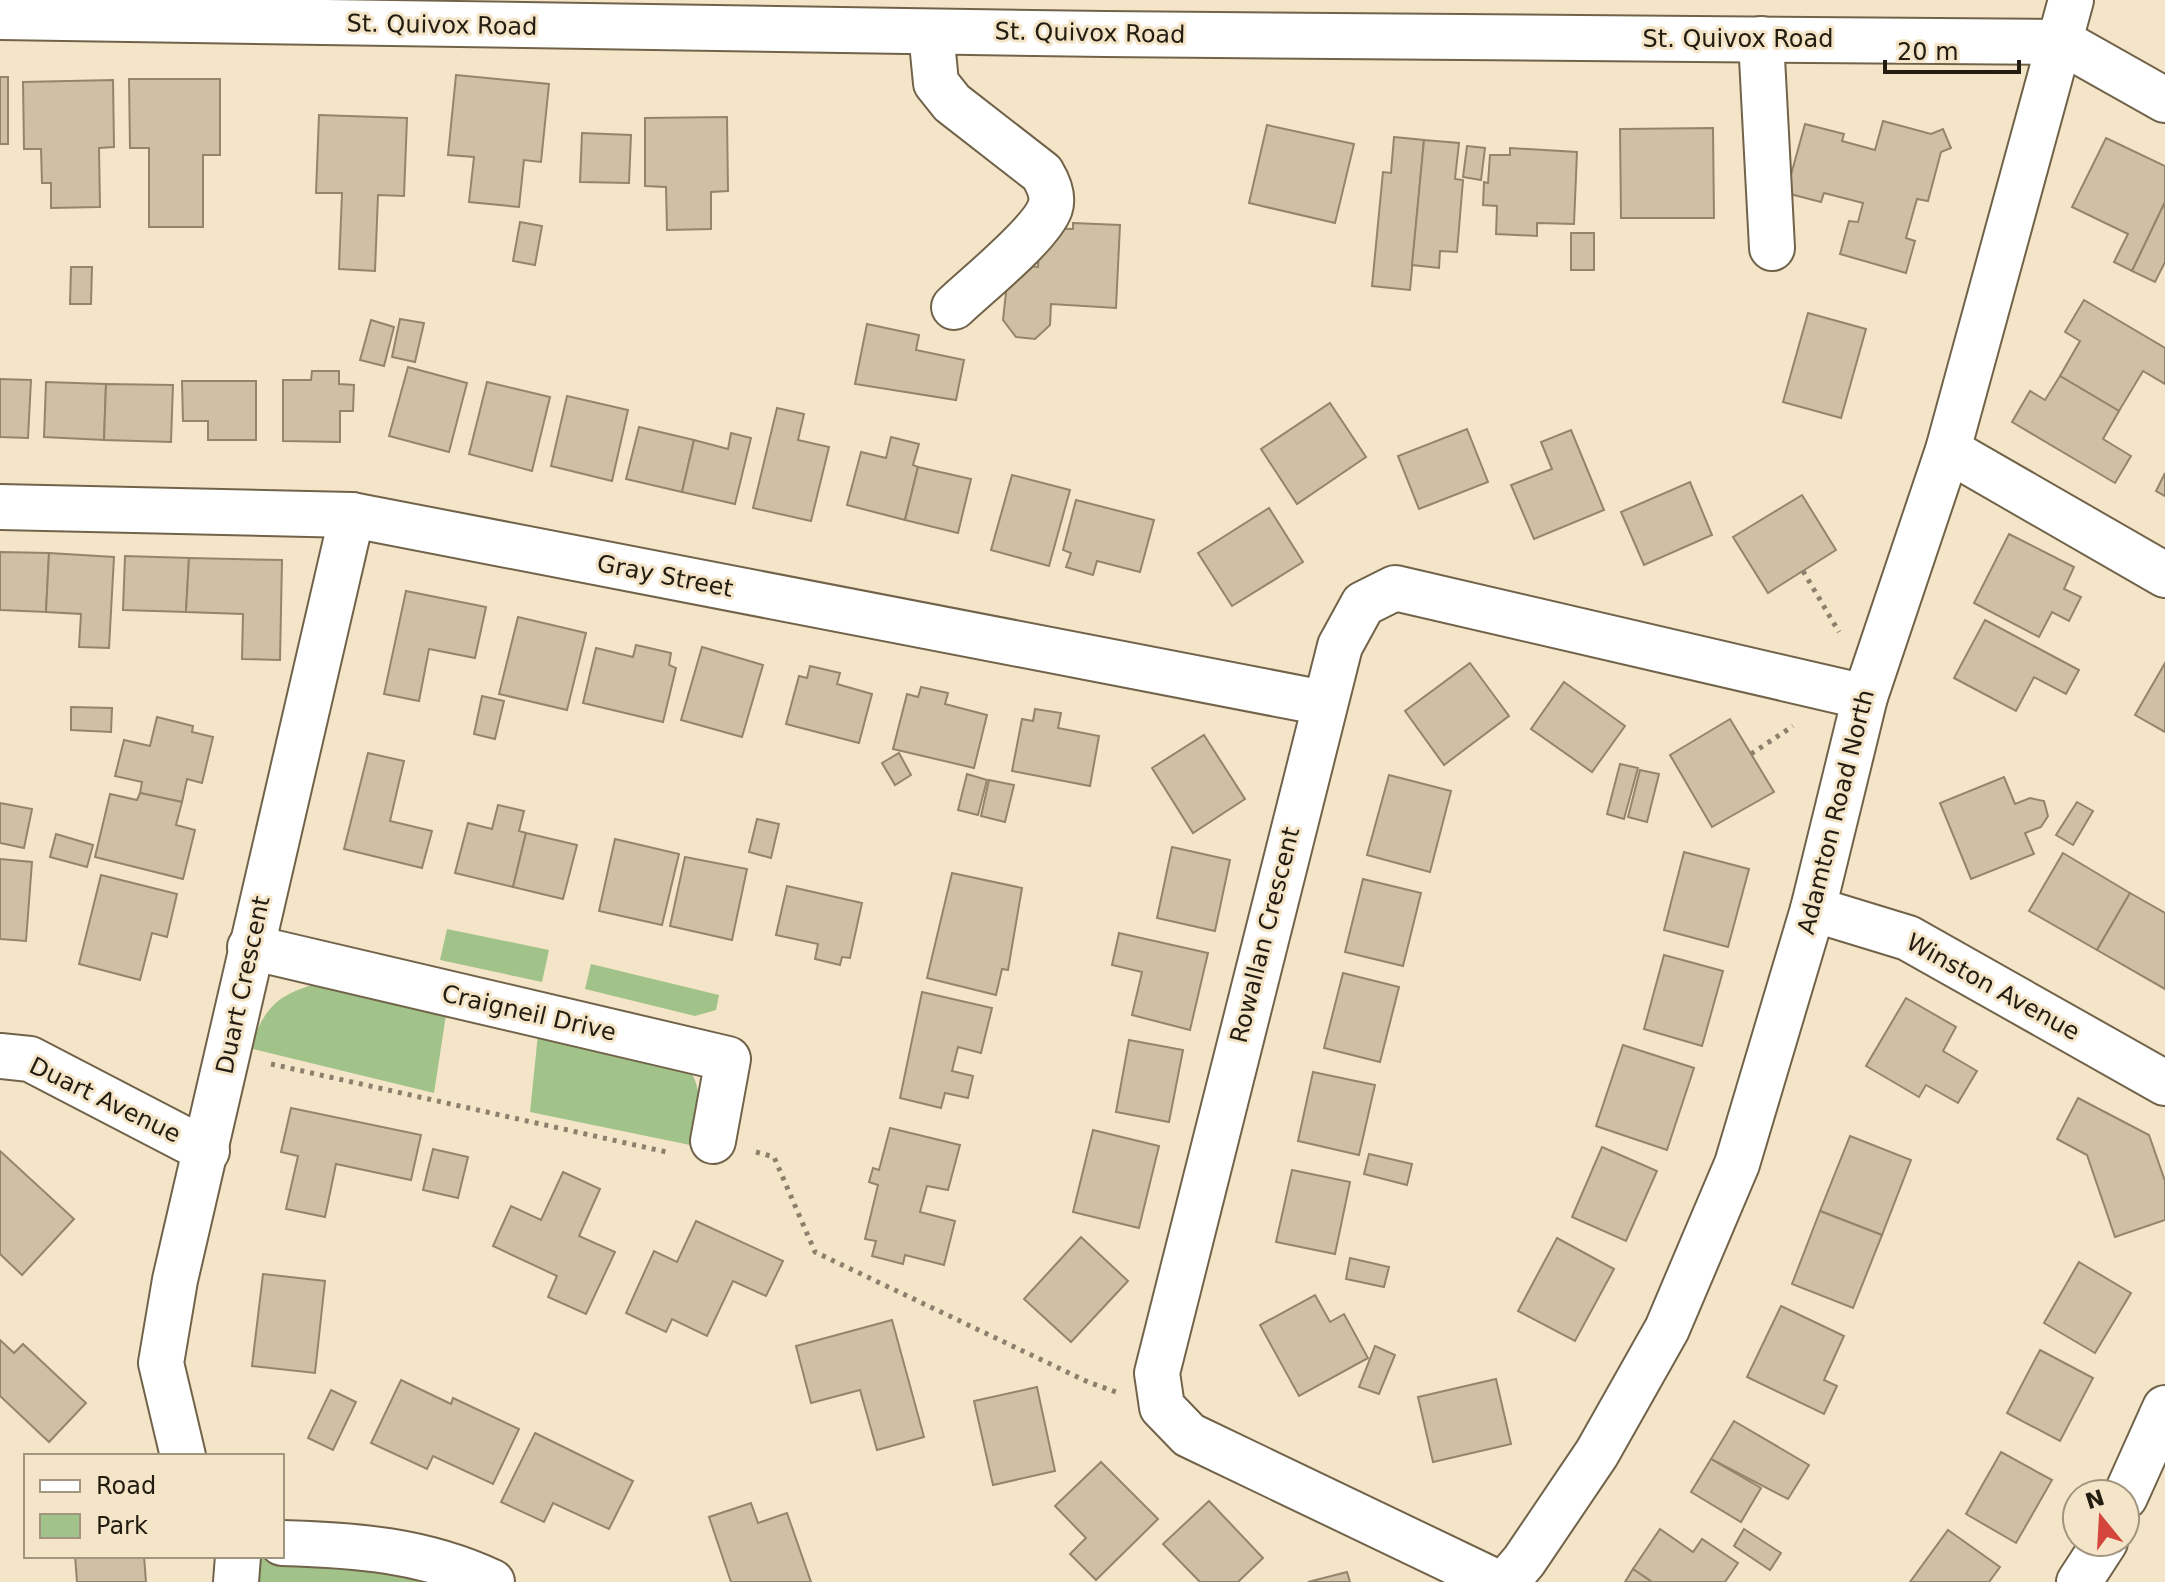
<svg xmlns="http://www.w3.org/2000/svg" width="2165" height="1582" font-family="'DejaVu Sans',sans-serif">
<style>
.green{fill:#a1c38a}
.building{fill:#cfbfa3;stroke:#94856a;stroke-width:2}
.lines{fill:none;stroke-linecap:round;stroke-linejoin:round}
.minor-casing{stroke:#716349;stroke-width:48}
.path{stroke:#8b806c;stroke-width:5;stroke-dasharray:4 6;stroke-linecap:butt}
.minor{stroke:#fff;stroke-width:44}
.labels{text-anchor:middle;stroke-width:6;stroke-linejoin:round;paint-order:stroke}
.street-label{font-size:24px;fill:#221c11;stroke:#f5e5c8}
</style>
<rect width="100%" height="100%" fill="#f5e5c8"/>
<g class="green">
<path d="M447,929l102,21 -7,32 -102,-22z"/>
<path d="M591,964l128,31 -3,15 -21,6 -110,-27z"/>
<path d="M316,984l130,31 -12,78 -185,-45c17,-40 25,-52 67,-64z"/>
<path d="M538,1034l148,31c21,27 11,49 4,80l-160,-33z"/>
<path d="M260,1556h22l178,26h-204z"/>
</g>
<g class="building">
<path d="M456,75l93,9 -8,78 -17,-2 -5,47 -50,-5 5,-45 -26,-2z"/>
<rect x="0" y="77" width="8" height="67"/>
<path d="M129,79h91v76h-17v72h-54v-79h-19z"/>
<path d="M113,80l1,67 -15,1 1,59 -49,1v-25h-9l-1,-34h-17l-1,-67z"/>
<path d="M319,115l88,3 -3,78 -26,-1 -3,76 -36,-2 3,-76h-26z"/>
<path d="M727,117l1,74 -17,1v37l-44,1 -1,-43 -21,-1v-68z"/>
<path d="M1883,121l48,13 12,-5 8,19 -10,4 -13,49 -11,-2 -11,39 9,3 -9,32 -66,-19 9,-33 9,1 5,-19 -39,-10 -3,9 -35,-9 19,-69 39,10 -2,7 33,9z"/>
<path d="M1267,125l87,19 -19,79 -86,-20z"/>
<path d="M1713,128l1,90h-93l-1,-89z"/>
<path d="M582,133l49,2 -2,48 -49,-1z"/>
<path d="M1394,137l30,3 -14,150 -38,-4 11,-114 8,1z"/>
<path d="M2106,138l59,28v36l-33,69 -18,-9 14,-28 -56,-27z"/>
<path d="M1424,140l35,3 -4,36 8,1 -6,72 -17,-1 -1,17 -27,-3z"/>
<path d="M1467,146l18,2 -4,32 -18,-3z"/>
<path d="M1510,148l67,4 -3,72 -37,-1v13l-41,-2 1,-28 -14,-1 1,-23 4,1 2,-28h20z"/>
<path d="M2165,202v60l-10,20 -23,-11z"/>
<path d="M520,222l22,4 -7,39 -22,-4z"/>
<path d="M1073,223l47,2 -4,83 -65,-4 -1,21 -15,14 -19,-2 -13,-17 6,-55 29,2 2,-39 33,1z"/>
<rect x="1571" y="233" width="23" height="37"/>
<path d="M71,267h21l-1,37h-21z"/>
<path d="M2084,300l81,48v36l-22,-13 -24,40 -59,-35 20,-35 -15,-9z"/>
<path d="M1808,313l58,16 -25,89 -58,-16z"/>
<path d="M400,319l24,4 -9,39 -23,-5z"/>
<path d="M371,320l23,7 -10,39 -24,-6z"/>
<path d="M867,324l52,11 -3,15 48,10 -8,40 -101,-16z"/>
<path d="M408,367l59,16 -18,69 -60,-16z"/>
<path d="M312,371h27v13l15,1 -1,26h-13v31l-57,-1v-61h28z"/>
<path d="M2060,376l59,35 -16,28 28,17 -16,27 -103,-61 18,-31 15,9z"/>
<path d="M0,379l31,1 -3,58 -28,-1z"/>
<path d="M182,381h74v59h-48v-19h-25z"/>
<path d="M46,382l60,2 -2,56 -60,-3z"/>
<path d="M487,382l63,15 -18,74 -63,-17z"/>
<path d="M106,384l67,1 -2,57 -67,-2z"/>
<path d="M567,396l61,14 -16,71 -61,-15z"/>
<path d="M1330,403l36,54 -69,47 -36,-55z"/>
<path d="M777,408l27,6 -6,26 31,7 -18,74 -58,-13z"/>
<path d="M639,427l55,13 -12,52 -56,-13z"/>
<path d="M1467,429l21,53 -69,27 -21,-53z"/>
<path d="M1571,430l33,80 -70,29 -23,-54 41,-16 -11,-27z"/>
<path d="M731,433l20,5 -16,66 -53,-12 12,-52 34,9z"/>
<path d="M891,437l28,7 -6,21 5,2 -13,53 -58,-15 14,-53 25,6z"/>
<path d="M918,467l53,12 -13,54 -53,-13z"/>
<path d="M2165,473v23l-9,-5z"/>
<path d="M1012,475l58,15 -21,76 -58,-16z"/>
<path d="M1690,482l22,53 -68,30 -23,-53z"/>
<path d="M1802,495l34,55 -68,43 -35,-56z"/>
<path d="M1076,500l78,20 -14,52 -43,-11 -4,14 -27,-8 5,-14 -8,-3z"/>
<path d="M1269,508l34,54 -71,44 -34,-53z"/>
<path d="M2009,534l65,33 -10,22 17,8 -12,24 -17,-9 -13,25 -65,-34z"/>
<path d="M0,552l49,1 -3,59 -46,-2z"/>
<path d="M49,553l65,4 -5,91 -30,-1 2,-33 -35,-2z"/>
<path d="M125,556l64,2 -3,54 -63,-2z"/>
<path d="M189,558l93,2 -2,100 -38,-1 1,-45 -57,-2z"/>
<path d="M406,591l80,16 -11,51 -46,-9 -10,52 -35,-7z"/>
<path d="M518,617l68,16 -19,77 -68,-16z"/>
<path d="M1985,620l94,50 -13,24 -32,-17 -18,34 -62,-33z"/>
<path d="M636,645l35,8 -2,12 7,3 -13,54 -80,-19 13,-55 37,9z"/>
<path d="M702,647l61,18 -21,72 -61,-17z"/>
<path d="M1470,663l39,53 -65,49 -39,-54z"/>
<path d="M2165,663v69l-30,-17z"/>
<path d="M810,666l30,7 -3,11 35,10 -13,49 -73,-19 13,-48 8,2z"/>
<path d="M1564,682l61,44 -33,46 -61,-43z"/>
<path d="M921,687l27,6 -3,11 42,11 -13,53 -81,-19 14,-55 11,3z"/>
<path d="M482,696l22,5 -9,38 -21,-5z"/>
<path d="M71,707l41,1 -1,24 -40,-2z"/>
<path d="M1035,709l26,4 -3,15 41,8 -9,50 -78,-15 10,-52 11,2z"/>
<path d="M157,717l36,9 -1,6 21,5 -11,46 -15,-4 -5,23 -42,-9 2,-11 -27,-6 9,-36 26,6z"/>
<path d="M1730,719l44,73 -62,35 -42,-72z"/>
<path d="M1204,735l41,64 -52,34 -41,-65z"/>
<path d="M368,753l36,8 -14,60 42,10 -10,37 -78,-19z"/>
<path d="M899,753l12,22 -16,10 -13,-22z"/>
<path d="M1620,764l18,4 -14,51 -17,-5z"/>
<path d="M1640,770l19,4 -12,48 -19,-5z"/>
<path d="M967,774l20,6 -9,35 -20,-5z"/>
<path d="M1389,775l62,16 -21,81 -63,-17z"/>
<path d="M2004,777l11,27 15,-6 14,3 4,15 -7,11 -16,6 9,21 -63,25 -31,-76z"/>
<path d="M989,780l25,5 -9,37 -24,-6z"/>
<path d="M140,793l42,9 -6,23 19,5 -12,49 -88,-22 15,-63 27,6z"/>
<path d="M2077,802l16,9 -20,34 -17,-10z"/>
<path d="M0,803l32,6 -8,39 -24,-5z"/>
<path d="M498,805l26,6 -5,20 7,2 -13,54 -58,-14 13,-50 24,6z"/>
<path d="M757,819l22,5 -8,34 -22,-6z"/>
<path d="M526,833l51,12 -14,54 -50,-12z"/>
<path d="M56,834l37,11 -6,22 -37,-10z"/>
<path d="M615,839l64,15 -17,71 -63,-14z"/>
<path d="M1172,847l58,13 -15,71 -58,-13z"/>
<path d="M1684,852l65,17 -21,78 -64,-17z"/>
<path d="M2063,853l67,40 -33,57 -68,-39z"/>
<path d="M685,857l62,12 -15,71 -62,-14z"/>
<path d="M0,859l32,3 -6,79 -26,-2z"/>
<path d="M952,873l70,15 -14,82 -6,-1 -6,26 -69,-17z"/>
<path d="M101,875l76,19 -10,43 -15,-4 -12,47 -61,-16z"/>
<path d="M1363,879l58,14 -18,73 -58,-14z"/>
<path d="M787,886l75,17 -12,55 -8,-1 -2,8 -25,-6 3,-15 -42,-9z"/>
<path d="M2130,893l35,20v76l-68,-39z"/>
<path d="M1119,933l89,20 -18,77 -58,-15 10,-43 -30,-7z"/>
<path d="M1664,955l59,16 -21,75 -58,-17z"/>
<path d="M1343,973l56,14 -19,75 -56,-14z"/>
<path d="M922,992l70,16 -11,45 -23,-6 -6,24 21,5 -5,22 -23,-5 -4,15 -41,-10z"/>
<path d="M1906,998l50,29 -13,24 34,20 -19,32 -32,-18 -7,12 -53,-31z"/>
<path d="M1129,1040l54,10 -14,72 -53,-10z"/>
<path d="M1623,1045l71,23 -27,82 -71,-24z"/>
<path d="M1313,1072l62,13 -16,70 -61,-14z"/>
<path d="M2078,1098l71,37 16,46v39l-50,17 -28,-82 -30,-16z"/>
<path d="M291,1108l130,27 -10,45 -75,-16 -11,53 -39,-8 12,-53 -17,-4z"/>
<path d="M890,1128l70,17 -12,45 -21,-4 -7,26 35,9 -11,44 -39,-10 -2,9 -31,-8 4,-15 -11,-2 13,-54 -9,-3 4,-14 6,2z"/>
<path d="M1093,1130l66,16 -20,82 -66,-16z"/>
<path d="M1850,1136l61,24 -29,75 -62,-24z"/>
<path d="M1602,1147l55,24 -31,70 -54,-24z"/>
<path d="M433,1149l35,8 -10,41 -35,-8z"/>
<path d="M0,1151l74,68 -52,56 -22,-21z"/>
<path d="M1369,1154l43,10 -5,21 -43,-11z"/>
<path d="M1292,1170l58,12 -15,72 -59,-12z"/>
<path d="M563,1172l37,17 -21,47 36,16 -29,62 -38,-17 9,-21 -64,-30 18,-40 30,14z"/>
<path d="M1820,1211l62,24 -29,73 -61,-24z"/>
<path d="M696,1221l87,40 -17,35 -33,-15 -26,55 -35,-17 -6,13 -40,-19 28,-62 23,11z"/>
<path d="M1081,1237l47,44 -57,61 -47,-43z"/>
<path d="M1557,1238l57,31 -39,72 -57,-30z"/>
<path d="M1350,1258l39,9 -5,20 -38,-8z"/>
<path d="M2079,1262l52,31 -36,60 -51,-30z"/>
<path d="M263,1274l62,7 -10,92 -63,-7z"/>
<path d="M1315,1295l15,27 14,-8 24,44 -69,38 -39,-71z"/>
<path d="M1781,1306l63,30 -20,44 13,6 -13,28 -77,-37z"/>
<path d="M892,1320l32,117 -47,13 -17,-60 -49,13 -15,-57z"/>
<path d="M0,1340l14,13 9,-9 63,59 -37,39 -49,-46z"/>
<path d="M1375,1346l20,9 -16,39 -20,-7z"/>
<path d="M2040,1350l53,28 -33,63 -53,-28z"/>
<path d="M1496,1379l15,65 -78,18 -15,-65z"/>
<path d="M401,1380l50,24 2,-6 66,31 -26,55 -60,-28 -6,13 -56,-26z"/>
<path d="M1037,1387l18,84 -62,14 -19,-84z"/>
<path d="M331,1390l25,12 -23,48 -25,-12z"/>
<path d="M1734,1421l75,44 -21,34 -77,-40z"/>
<path d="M535,1433l98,48 -24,48 -56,-26 -9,19 -43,-20z"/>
<path d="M2001,1452l51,28 -36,63 -50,-29z"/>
<path d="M1711,1459l50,29 -20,34 -50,-30z"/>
<path d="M1101,1462l57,57 -62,61 -26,-26 16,-16 -31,-32z"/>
<path d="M1209,1501l54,57 -25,24h-38l-37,-38z"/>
<path d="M751,1503l7,20 29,-10 24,69h-80l-22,-65z"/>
<path d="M1660,1529l33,23 9,-13 36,24 -13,19h-73l-19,-13z"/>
<path d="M1744,1529l37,24 -11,17 -36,-24z"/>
<path d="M1948,1530l52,37 -11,15h-79z"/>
<path d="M75,1556h69l2,26h-69z"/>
<path d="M1633,1569l19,13h-27z"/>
<path d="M1347,1572l3,10h-42z"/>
</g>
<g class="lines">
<g class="minor-casing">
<g id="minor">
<path d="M0,17l1105,17 957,8 103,58"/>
<path d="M931,32l5,51 16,20 90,70c6,10 12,23 8,35 -10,27 -73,77 -96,99"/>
<path d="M1761,39l11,209"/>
<path d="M1948,450l217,125"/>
<path d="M0,507l352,8 972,188"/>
<path d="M1813,909l95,29 257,145"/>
<path d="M250,947l478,112 -15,82"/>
<path d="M0,1056l30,3 177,92"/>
<path d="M183,1456l-22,-93 14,-83 177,-765"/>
<path d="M2125,1497l40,-89"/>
<path d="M282,1543c74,2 142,7 210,39"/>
<path d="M236,1582l2,-26"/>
<path d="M1496,1582l-307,-147 -27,-28 -5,-34 183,-727 23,-42 32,-16 470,109"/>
<path d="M1506,1582l18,-21 73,-108 70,-124 70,-165 76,-255 52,-212 83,-247 123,-450"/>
<path d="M2079,1582l26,-40"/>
</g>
</g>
<g class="path">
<path d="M1803,571l36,61"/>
<path d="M1751,754l42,-28"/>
<path d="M271,1064l400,89"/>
<path d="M756,1152l18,5 41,95 273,130 28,10"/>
</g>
<use href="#minor" class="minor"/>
</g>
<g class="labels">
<g class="street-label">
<text transform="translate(442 25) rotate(1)" y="8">St. Quivox Road</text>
<text transform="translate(1090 33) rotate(1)" y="8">St. Quivox Road</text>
<text x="1738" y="47">St. Quivox Road</text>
<text transform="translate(665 576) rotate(11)" y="8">Gray Street</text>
<text transform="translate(1836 812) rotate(-76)" y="8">Adamton Road North</text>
<text transform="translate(1265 935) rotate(-76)" y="8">Rowallan Crescent</text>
<text transform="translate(243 985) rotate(-78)" y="8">Duart Crescent</text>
<text transform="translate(1993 987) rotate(29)" y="8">Winston Avenue</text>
<text transform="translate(529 1013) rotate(13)" y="8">Craigneil Drive</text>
<text transform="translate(105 1100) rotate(26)" y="8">Duart Avenue</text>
</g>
</g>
<rect x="24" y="1454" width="260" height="104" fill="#f5e5c8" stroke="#a1957f" stroke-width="2"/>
<rect x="40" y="1480" width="40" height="12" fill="#ffffff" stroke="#a1957f" stroke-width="2"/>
<text x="96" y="1494" font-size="24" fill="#221c11">Road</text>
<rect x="40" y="1514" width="40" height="24" fill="#a1c38a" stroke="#a1957f" stroke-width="2"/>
<text x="96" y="1534" font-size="24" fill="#221c11">Park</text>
<g transform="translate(2101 1518) rotate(342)"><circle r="38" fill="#f5e5c8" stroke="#a1957f" stroke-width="2"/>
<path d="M0-6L14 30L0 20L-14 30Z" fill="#d4463c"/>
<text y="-12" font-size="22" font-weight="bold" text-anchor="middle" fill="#221c11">N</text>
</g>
<path d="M1885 60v12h134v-12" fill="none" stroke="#221c11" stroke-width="4"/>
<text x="1897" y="60" font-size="24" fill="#221c11" stroke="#f5e5c8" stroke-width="6" paint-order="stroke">20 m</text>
</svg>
